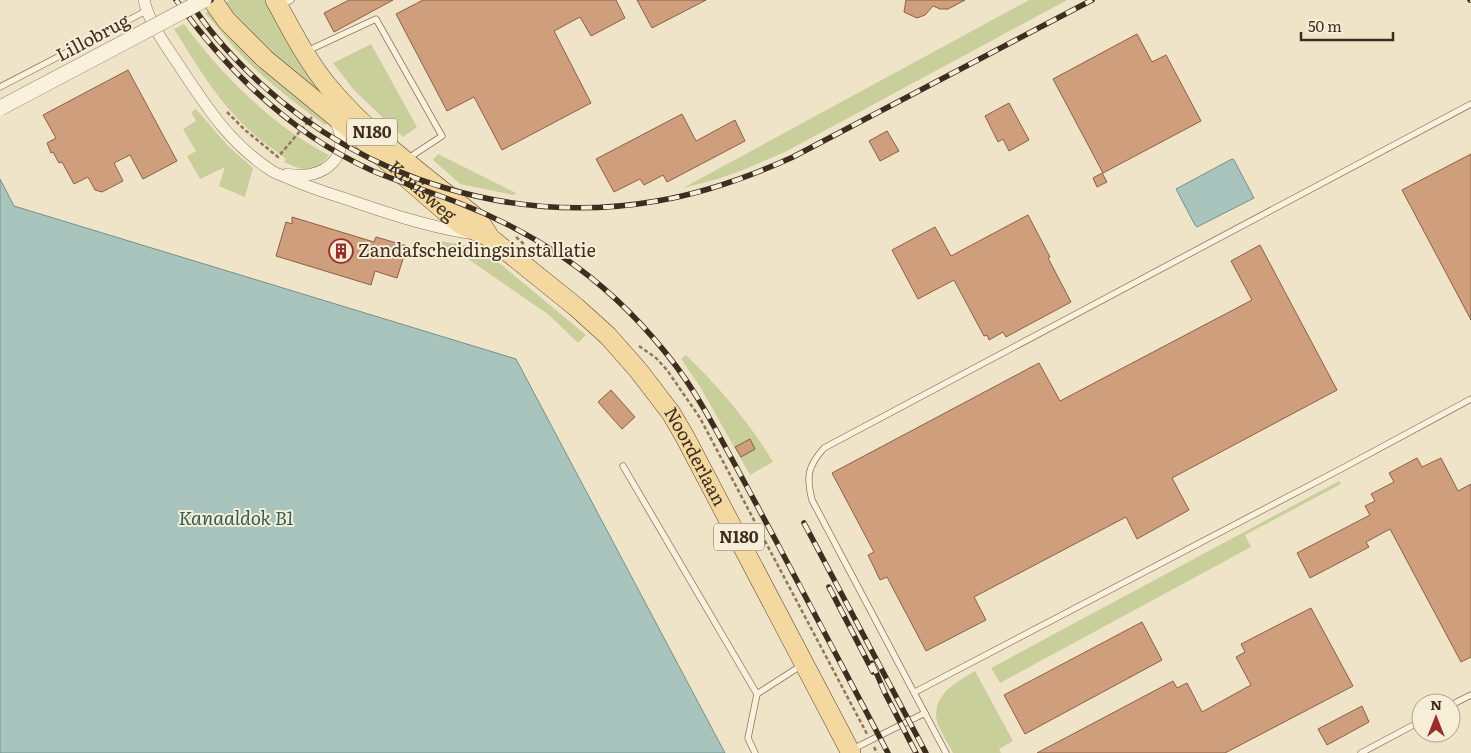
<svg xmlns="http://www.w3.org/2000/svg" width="1471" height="753" font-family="Literata,serif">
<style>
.green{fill:#c9cf9b}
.water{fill:#a9c4bc;stroke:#6f938a}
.building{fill:#cf9f7d;stroke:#8d5f41}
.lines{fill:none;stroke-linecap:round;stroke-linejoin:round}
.service-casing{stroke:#8d765c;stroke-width:7}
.minor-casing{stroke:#8d765c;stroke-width:12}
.primary-casing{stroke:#5b4430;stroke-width:20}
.path{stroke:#8d765c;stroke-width:2.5;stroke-dasharray:4 2.5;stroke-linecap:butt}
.service{stroke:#faf1dc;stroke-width:5.5}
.minor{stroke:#faf1dc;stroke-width:11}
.primary{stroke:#f3d9a0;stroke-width:19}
.rail-casing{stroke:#3d2e20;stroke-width:5.5}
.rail{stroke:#f7eed8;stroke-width:4;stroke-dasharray:11;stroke-linecap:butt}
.tertiary-bridge-casing{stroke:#8d765c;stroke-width:16;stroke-linecap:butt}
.tertiary-bridge{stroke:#faf1dc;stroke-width:15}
.labels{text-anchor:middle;stroke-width:4;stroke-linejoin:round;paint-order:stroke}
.shield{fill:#f7eed8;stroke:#756857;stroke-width:1}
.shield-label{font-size:16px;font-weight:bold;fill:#3d2e20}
.street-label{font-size:18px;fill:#3d2e20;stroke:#f7eed8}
.poi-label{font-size:18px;fill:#3d2e20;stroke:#f7eed8;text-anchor:start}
.water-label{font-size:19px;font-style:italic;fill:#2f5d5a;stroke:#f7eed8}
</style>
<rect width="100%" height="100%" fill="#f0e4c8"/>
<g class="green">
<path d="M229,0h37c17,35 38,67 62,98l-35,-22 -73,-71z"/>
<path d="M1029,0h38l-282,152 -42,18 -25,9 -35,9z"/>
<path d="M209,11l47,52 72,61 -3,1c-24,-18 -49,-36 -72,-58 -17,-16 -32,-36 -48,-54z"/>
<path d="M184,24c37,50 89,103 145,131 -13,19 -27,16 -45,7l2,-3c-10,-8 -21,-15 -30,-23 -35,-29 -58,-69 -82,-107z"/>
<path d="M371,44l46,83 -14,10 -49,-47 -21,-27z"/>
<path d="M196,109l32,37 25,22 -8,29 -26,-11 6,-19 -25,12 -13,-23 9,-5 -13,-22 13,-8 -5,-9z"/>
<path d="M438,154l78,39 -2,2 -54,-11 -27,-24z"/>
<path d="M431,241h10l28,5 22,10 95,79 -8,8 -29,-28 -81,-56z"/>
<path d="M686,355c33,32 64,68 87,107l-23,13 -51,-90 -18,-26z"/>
<path d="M1339,481l2,3 -96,51 6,12 -251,136 -9,-15z"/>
<path d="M975,671l38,70 -14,8 2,4h-48c-5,-9 -11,-19 -15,-28 -9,-29 17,-42 37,-54z"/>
</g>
<g class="water">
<path d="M1233,159l1,1 20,38 -57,29 -2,-2 -19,-36 54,-29z"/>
<path d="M0,179l14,27 502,153 209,394h-725z"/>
</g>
<g class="building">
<path d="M349,0h44l-59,32 -10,-19z"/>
<path d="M423,0h193l9,18 -34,18 -11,-19 -26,14 37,72 -89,47 -28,-53 -27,14 -51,-97z"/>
<path d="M637,0h69l-54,28z"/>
<path d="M906,0h59l-17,9h-8l-7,-3 -8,9 -8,3 -13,-6z"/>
<path d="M1137,34l15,28 14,-7 35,66 -98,52 -50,-94z"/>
<path d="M128,70l49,91 -34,18 -13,-24 -16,8 9,18 -21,11 -7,-2 -7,-13 -14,7 -12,-22 -3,1 -6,-11 -2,1 -4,-10 9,-5 -13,-23z"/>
<path d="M1009,103l20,37 -20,11 -6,-12 -5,3 -13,-26z"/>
<path d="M682,114l14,27 39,-21 10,21 -78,41 -4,-7 -19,10 -4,-6 -26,13 -18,-33z"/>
<path d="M887,131l12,20 -19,10 -11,-20z"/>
<path d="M1471,154v166l-69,-130z"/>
<path d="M1102,173l5,9 -10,5 -4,-9z"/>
<path d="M1028,215l22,42 -2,1 23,44 -65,35 -3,-5 -14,8 -2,-5 -3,1 -30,-56 -36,19 -26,-49 43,-23 16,29z"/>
<path d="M292,217l82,25 2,-5 31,9 -10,32 -22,-7 -4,14 -95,-29 10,-34 6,2z"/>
<path d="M1260,245l77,145 -165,88 17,32 -52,29 -11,-22 -152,80 12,23 -60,31 -39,-74 -7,3 -12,-25 6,-3 -42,-79 207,-110 21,38 192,-101 -21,-39z"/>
<path d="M611,390l24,27 -13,12 -24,-27z"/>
<path d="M750,439l5,10 -14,8 -6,-10z"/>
<path d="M1417,458l5,9 19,-9 17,33 13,-7v173l-10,5 -71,-133 -24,13 3,5 -59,31 -13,-25 73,-38 -5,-9 10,-5 -4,-7 23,-12 -5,-9z"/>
<path d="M1311,608l42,78 -128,67h-188l136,-72 4,7 10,-5 15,29 49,-27 -15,-28 9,-5 -4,-8z"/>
<path d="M1142,622l20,38 -137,74 -21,-39z"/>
<path d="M1362,706l7,16 -42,23 -9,-16z"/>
</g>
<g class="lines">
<g class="service-casing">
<g id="service">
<path d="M280,6l11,-6"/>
<path d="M307,51l69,-32 66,117 -35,23"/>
<path d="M0,87l146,-76"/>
<path d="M623,466l134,228 45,-29"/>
<path d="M915,692l426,-223 130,-70"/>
<path d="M1451,705l20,-10"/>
<path d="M851,750l74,-37"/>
<path d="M755,753l-7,-15 9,-44"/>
<path d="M946,753l-134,-253c-6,-24 -4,-34 12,-52l647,-344"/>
<path d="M1361,753l60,-32"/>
</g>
</g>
<g class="minor-casing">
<g id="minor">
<path d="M144,0c6,26 24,48 38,70 26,39 47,72 87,99 5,4 11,6 17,8 19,9 38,15 57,21 41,14 82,28 125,35"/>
<path d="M287,174c37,8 68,-19 47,-55"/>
</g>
</g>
<g class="primary-casing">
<g id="primary">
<path id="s1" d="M212,0l15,21 38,38 85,70 97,84 13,11 29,13 87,70 32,29 30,34 33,43 14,24 166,316"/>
<path d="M275,0c16,29 31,59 52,85 43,52 99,92 151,134l11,17"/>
</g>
</g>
<g class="path">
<path d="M227,112l18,18 33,27 34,-40"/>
<path d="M516,237l9,8"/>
<path d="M639,346l17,12 11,12 33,48 167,316"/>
<path d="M874,747l3,6"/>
</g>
<use href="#service" class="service"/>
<use href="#minor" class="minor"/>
<use href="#primary" class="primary"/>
<g class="rail-casing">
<g id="rail">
<path d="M176,0c51,71 117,135 197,171 29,12 58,21 86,32 42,16 82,38 118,64 38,28 71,62 99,99 15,20 28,42 40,64 20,36 39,72 59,109 38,71 75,143 113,214"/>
<path d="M189,0c19,31 44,58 71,83 106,97 254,143 397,118 47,-8 92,-24 136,-44l299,-157"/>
<path d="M1470,0h1"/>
<path d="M0,112l211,-112"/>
<path d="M804,523l122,230"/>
<path d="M829,587l44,85"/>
<path d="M872,663l13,30 31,60"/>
</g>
</g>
<use href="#rail" class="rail"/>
<g class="tertiary-bridge-casing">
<path id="tertiary-bridge" d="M0,108l204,-108"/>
</g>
<use href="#tertiary-bridge" class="tertiary-bridge"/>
</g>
<defs>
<g id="building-ring" transform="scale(1.25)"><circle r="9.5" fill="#f7eed8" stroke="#9e2a2b" stroke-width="1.5"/><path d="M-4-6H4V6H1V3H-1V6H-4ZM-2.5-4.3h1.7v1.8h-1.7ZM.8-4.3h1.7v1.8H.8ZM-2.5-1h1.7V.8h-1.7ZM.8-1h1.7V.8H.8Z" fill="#9e2a2b"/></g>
</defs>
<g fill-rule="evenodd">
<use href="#building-ring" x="341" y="251"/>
</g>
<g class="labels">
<g class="shield">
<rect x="347" y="118.5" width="50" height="27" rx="4"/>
<rect x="714" y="523.5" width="50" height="27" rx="4"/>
</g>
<g class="shield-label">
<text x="372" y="138">N180</text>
<text x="739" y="543">N180</text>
</g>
<g class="street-label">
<text transform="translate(93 38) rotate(-28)" y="6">Lillobrug</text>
<text dy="6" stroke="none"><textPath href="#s1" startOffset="285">Kruisweg</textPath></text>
<text dy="6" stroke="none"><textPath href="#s1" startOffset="671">Noorderlaan</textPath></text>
</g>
<g class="poi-label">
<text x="358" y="257">Zandafscheidingsinstallatie</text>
</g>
<g class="water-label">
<text x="236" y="525">Kanaaldok B1</text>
</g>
</g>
<g transform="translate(1436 718)"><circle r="24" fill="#f7eed8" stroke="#ada18e"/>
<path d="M0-4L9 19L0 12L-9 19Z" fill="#9e2a2b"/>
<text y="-8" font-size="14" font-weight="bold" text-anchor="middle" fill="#3d2e20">N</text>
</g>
<path d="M1301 32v8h92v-8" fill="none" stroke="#3d2e20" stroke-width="2.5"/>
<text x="1308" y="32" font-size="15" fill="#3d2e20" stroke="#f7eed8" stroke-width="4" paint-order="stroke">50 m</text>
</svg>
